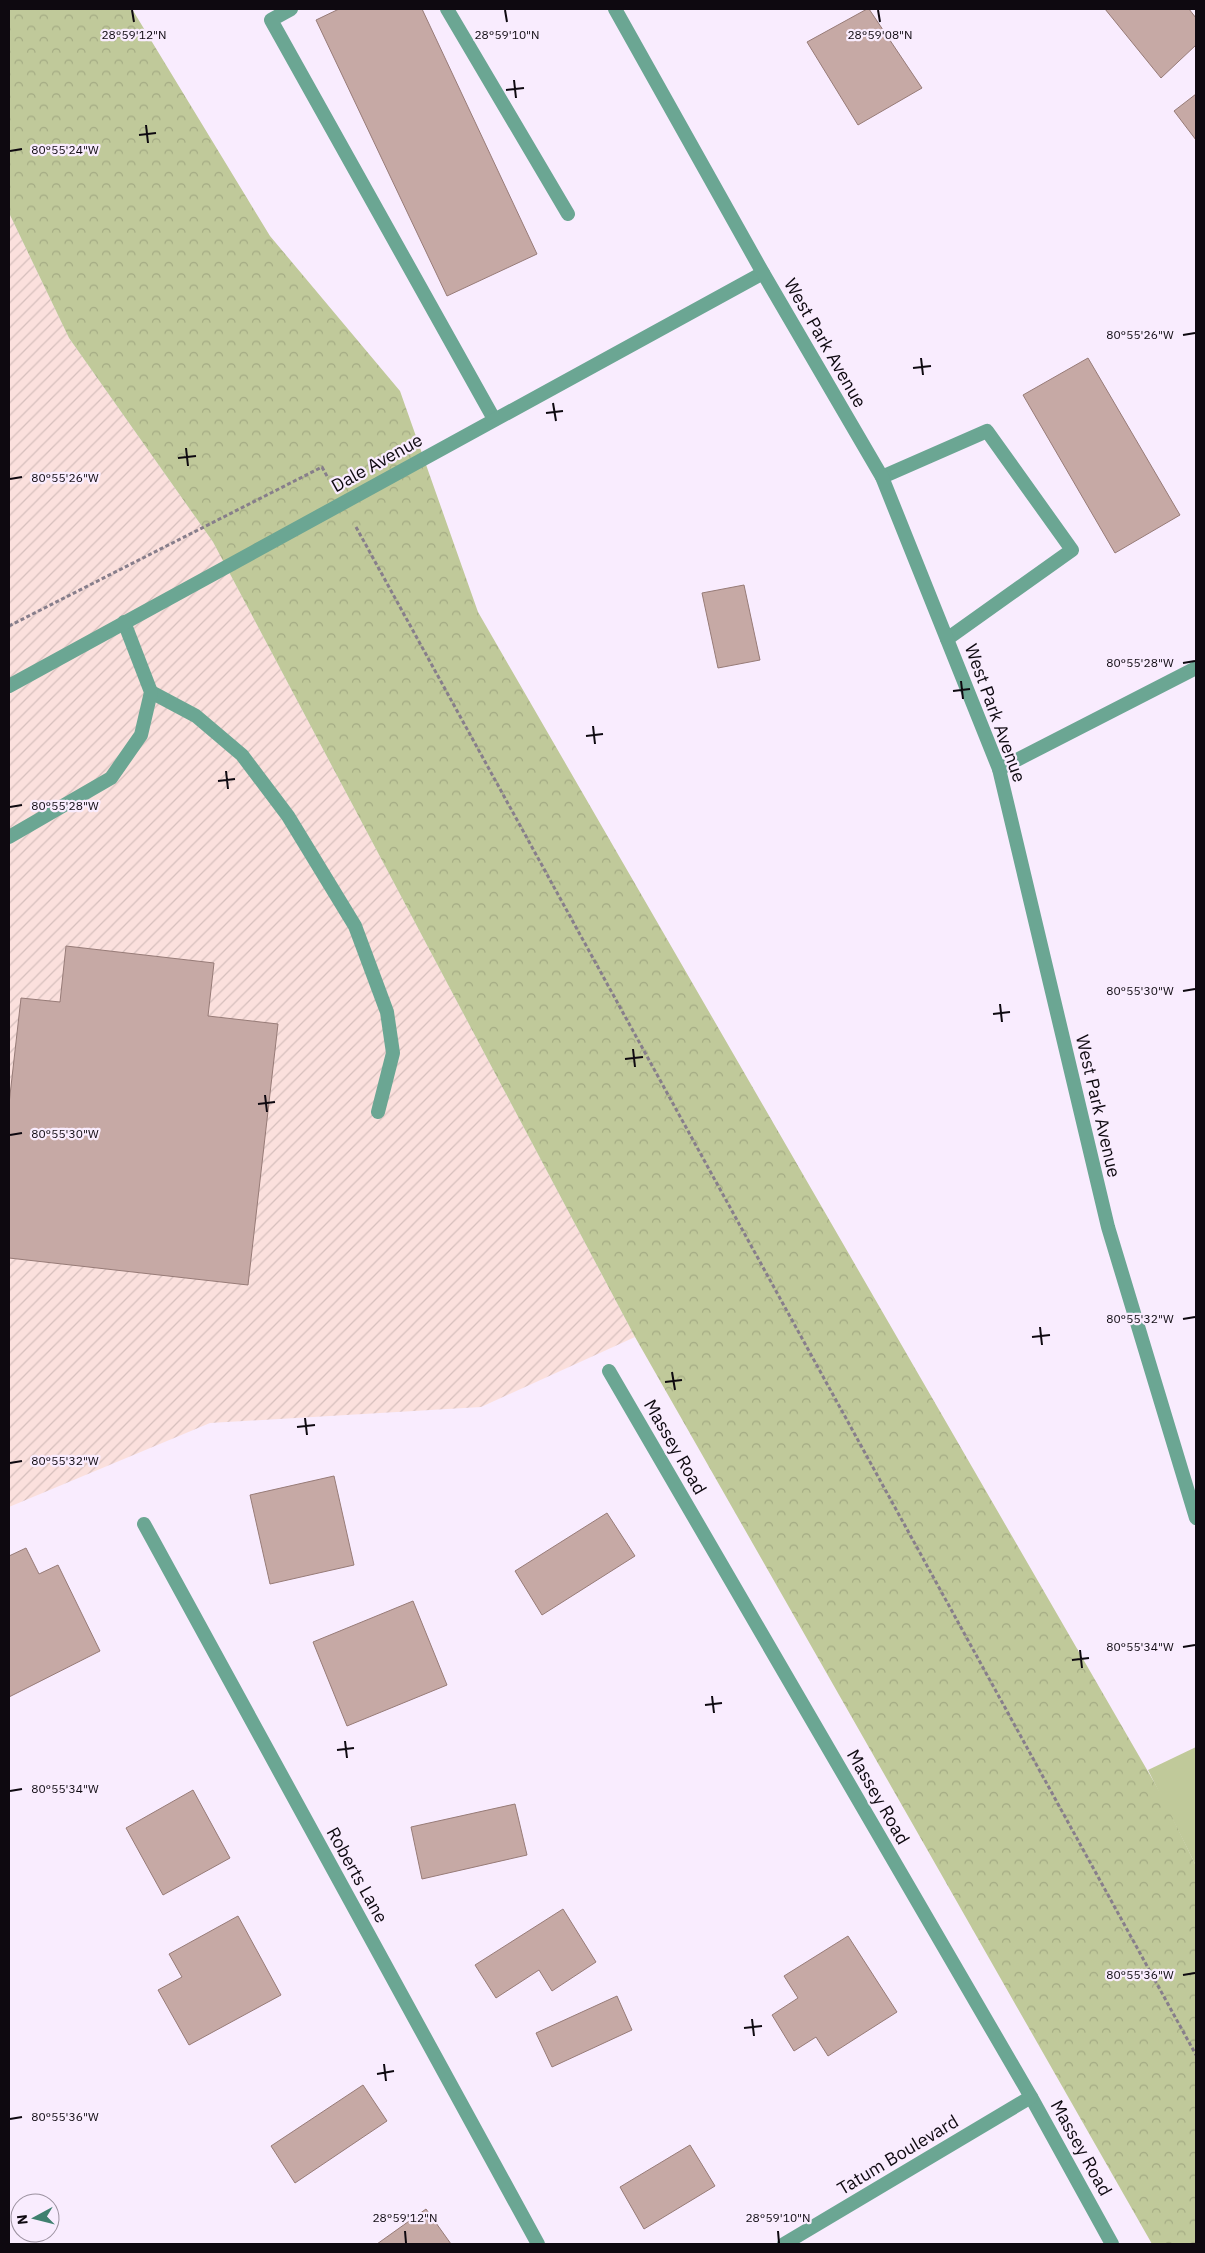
<svg xmlns="http://www.w3.org/2000/svg" width="1205" height="2253" font-family="'IBM Plex Sans',sans-serif">
<style>
.industrial{fill:url(#industrial-furrows)}
.green{fill:#c0c99a}
.forest{fill:url(#forest-crowns)}
.building{fill:#c6a9a5;stroke:#977b77}
.lines{fill:none;stroke-linecap:round;stroke-linejoin:round}
.path{stroke:#877e8b;stroke-width:3;stroke-dasharray:4 2.5;stroke-linecap:butt}
.service{stroke:#6ba693;stroke-width:14}
.minor{stroke:#6ba693;stroke-width:14}
.tertiary{stroke:#6ba693;stroke-width:14}
.ticks{fill:none;stroke:#0e0910;stroke-width:2}
.labels{text-anchor:middle;stroke-width:4.5;stroke-linejoin:round;paint-order:stroke}
.street-label{font-size:18px;fill:#0e0910;stroke:#f9ecfe}
.ticks-label{font-size:12px;text-anchor:middle;fill:#0e0910;stroke:#f9ecfe;stroke-width:4.5;stroke-linejoin:round;paint-order:stroke}
</style>
<defs>
<pattern id="industrial-furrows" width="10" height="10" patternUnits="userSpaceOnUse" patternTransform="scale(1.25)"><rect width="10" height="10" fill="#fbe0dd"/><path d="M-1 1l2-2M0 10L10 0M9 11l2-2" fill="none" stroke="#d6bfbd"/></pattern>
<pattern id="forest-crowns" width="20" height="18" patternUnits="userSpaceOnUse" patternTransform="scale(1.25)"><rect width="20" height="18" fill="#c0c99a"/><path d="M2 6a3 3 0 1 1 6 0M12 15a3 3 0 1 1 6 0" fill="none" stroke="#a4ab84"/></pattern>
</defs>
<rect width="100%" height="100%" fill="#f9ecfe"/>
<path class="industrial" d="M9,213l60,125 144,204 422,795 -154,70 -271,16 -201,84z"/>
<path class="green" d="M1196,1747v119l-48,-96z"/>
<path class="forest" d="M9,9h123l138,227 130,155 78,221 683,1182 35,72v378h-44l-517,-907 -422,-795 -144,-204 -60,-125z"/>
<g class="building">
<path d="M339,9h83l115,245 -90,42 -131,-276z"/>
<path d="M867,9h2l53,79 -64,37 -51,-83z"/>
<path d="M1105,9h84l7,9v27l-35,33z"/>
<path d="M1196,94v46l-22,-29z"/>
<path d="M1088,358l92,157 -65,38 -92,-158z"/>
<path d="M744,585l16,75 -42,8 -16,-75z"/>
<path d="M66,946l148,17 -6,53 70,8 -30,261 -239,-27v-154l12,-106 39,4z"/>
<path d="M334,1476l20,89 -84,19 -20,-89z"/>
<path d="M607,1513l28,43 -93,59 -27,-44z"/>
<path d="M26,1548l13,26 19,-9 42,86 -91,46v-141z"/>
<path d="M413,1601l34,84 -100,41 -34,-84z"/>
<path d="M193,1790l37,68 -67,37 -37,-67z"/>
<path d="M515,1804l12,51 -105,24 -11,-52z"/>
<path d="M563,1909l33,53 -44,29 -13,-21 -43,28 -21,-33z"/>
<path d="M238,1916l43,79 -92,50 -31,-55 24,-13 -13,-23z"/>
<path d="M848,1936l49,76 -69,44 -12,-19 -22,14 -22,-36 26,-17 -14,-22z"/>
<path d="M617,1996l15,34 -80,37 -16,-34z"/>
<path d="M363,2085l24,36 -92,62 -24,-37z"/>
<path d="M690,2145l25,41 -71,43 -24,-42z"/>
<path d="M426,2209l25,35h-74z"/>
</g>
<g class="lines">
<g class="path">
<path d="M356,527l840,1528"/>
<path d="M9,626l313,-159 6,11"/>
</g>
<g class="service">
<path d="M291,9l-20,11 223,399"/>
<path d="M447,9l121,205"/>
<path d="M882,477l105,-46 85,119 -125,89"/>
<path d="M151,692l45,24 46,39 46,61 67,110 32,86 6,41 -15,59"/>
<path d="M9,837l102,-59 30,-43 10,-43 -27,-70"/>
</g>
<g class="minor">
<path d="M9,686l754,-413"/>
<path d="M999,769l197,-101"/>
<path d="M609,1371l422,726 81,147"/>
<path d="M144,1524l394,720"/>
<path d="M784,2244l247,-147"/>
</g>
<path class="tertiary" d="M615,9l148,264 119,204 117,292 109,458 88,291"/>
</g>
<path class="ticks" d="M132,10l2,12M505,10l2,12M878,10l2,12M514,80l2,18M506,90l18,-2M146,125l2,18M139,135l17,-2M10,151l12,-2M1183,335l12,-2M921,358l2,17M913,368l18,-2M553,403l3,18M546,413l17,-2M186,448l2,18M178,458l18,-2M10,479l12,-2M1183,663l12,-2M961,681l2,18M953,691l17,-2M593,726l2,18M586,736l17,-2M226,771l2,18M218,781l17,-2M10,807l12,-2M1183,991l12,-2M1000,1004l2,18M993,1014l17,-2M633,1049l2,18M625,1059l18,-2M265,1095l2,17M258,1104l17,-2M10,1135l12,-2M1183,1319l12,-2M1040,1327l2,18M1032,1337l18,-2M672,1372l3,18M665,1382l17,-2M305,1418l2,17M297,1427l18,-2M10,1463l12,-2M1183,1647l12,-2M1080,1650l2,18M1072,1660l17,-2M712,1696l2,17M705,1705l17,-2M345,1741l2,17M337,1750l17,-2M10,1791l12,-2M1183,1975l12,-2M752,2019l2,17M744,2028l18,-2M384,2064l2,17M377,2074l17,-3M10,2119l12,-2M405,2231l1,12M778,2231l1,12"/>
<g class="labels">
<g class="street-label">
<text transform="translate(825 343) rotate(60)" y="6">West Park Avenue</text>
<text transform="translate(377 463) rotate(-29)" y="6">Dale Avenue</text>
<text transform="translate(995 713) rotate(70)" y="6">West Park Avenue</text>
<text transform="translate(1098 1106) rotate(77)" y="6">West Park Avenue</text>
<text transform="translate(675 1447) rotate(60)" y="6">Massey Road</text>
<text transform="translate(878 1797) rotate(60)" y="6">Massey Road</text>
<text transform="translate(357 1875) rotate(61)" y="6">Roberts Lane</text>
<text transform="translate(1081 2148) rotate(61)" y="6">Massey Road</text>
<text transform="translate(898 2155) rotate(-31)" y="6">Tatum Boulevard</text>
</g>
</g>
<g class="ticks-label">
<text x="134" y="39">28°59'12"N</text>
<text x="507" y="39">28°59'10"N</text>
<text x="880" y="39">28°59'08"N</text>
<text x="65" y="154">80°55'24"W</text>
<text x="1140" y="339">80°55'26"W</text>
<text x="65" y="482">80°55'26"W</text>
<text x="1140" y="667">80°55'28"W</text>
<text x="65" y="810">80°55'28"W</text>
<text x="1140" y="995">80°55'30"W</text>
<text x="65" y="1138">80°55'30"W</text>
<text x="1140" y="1323">80°55'32"W</text>
<text x="65" y="1465">80°55'32"W</text>
<text x="1140" y="1651">80°55'34"W</text>
<text x="65" y="1793">80°55'34"W</text>
<text x="1140" y="1979">80°55'36"W</text>
<text x="65" y="2121">80°55'36"W</text>
<text x="405" y="2222">28°59'12"N</text>
<text x="778" y="2222">28°59'10"N</text>
</g>
<rect width="1205" height="2253" fill="none" stroke="#0e0910" stroke-width="20"/>
<g transform="translate(35 2218) rotate(263)"><circle r="24" fill="#f9ecfe" stroke="#9b919f"/>
<path d="M0-4L9 19L0 12L-9 19Z" fill="#3f806f"/>
<text y="-8" font-size="14" font-weight="bold" text-anchor="middle" fill="#0e0910">N</text>
</g>
</svg>
